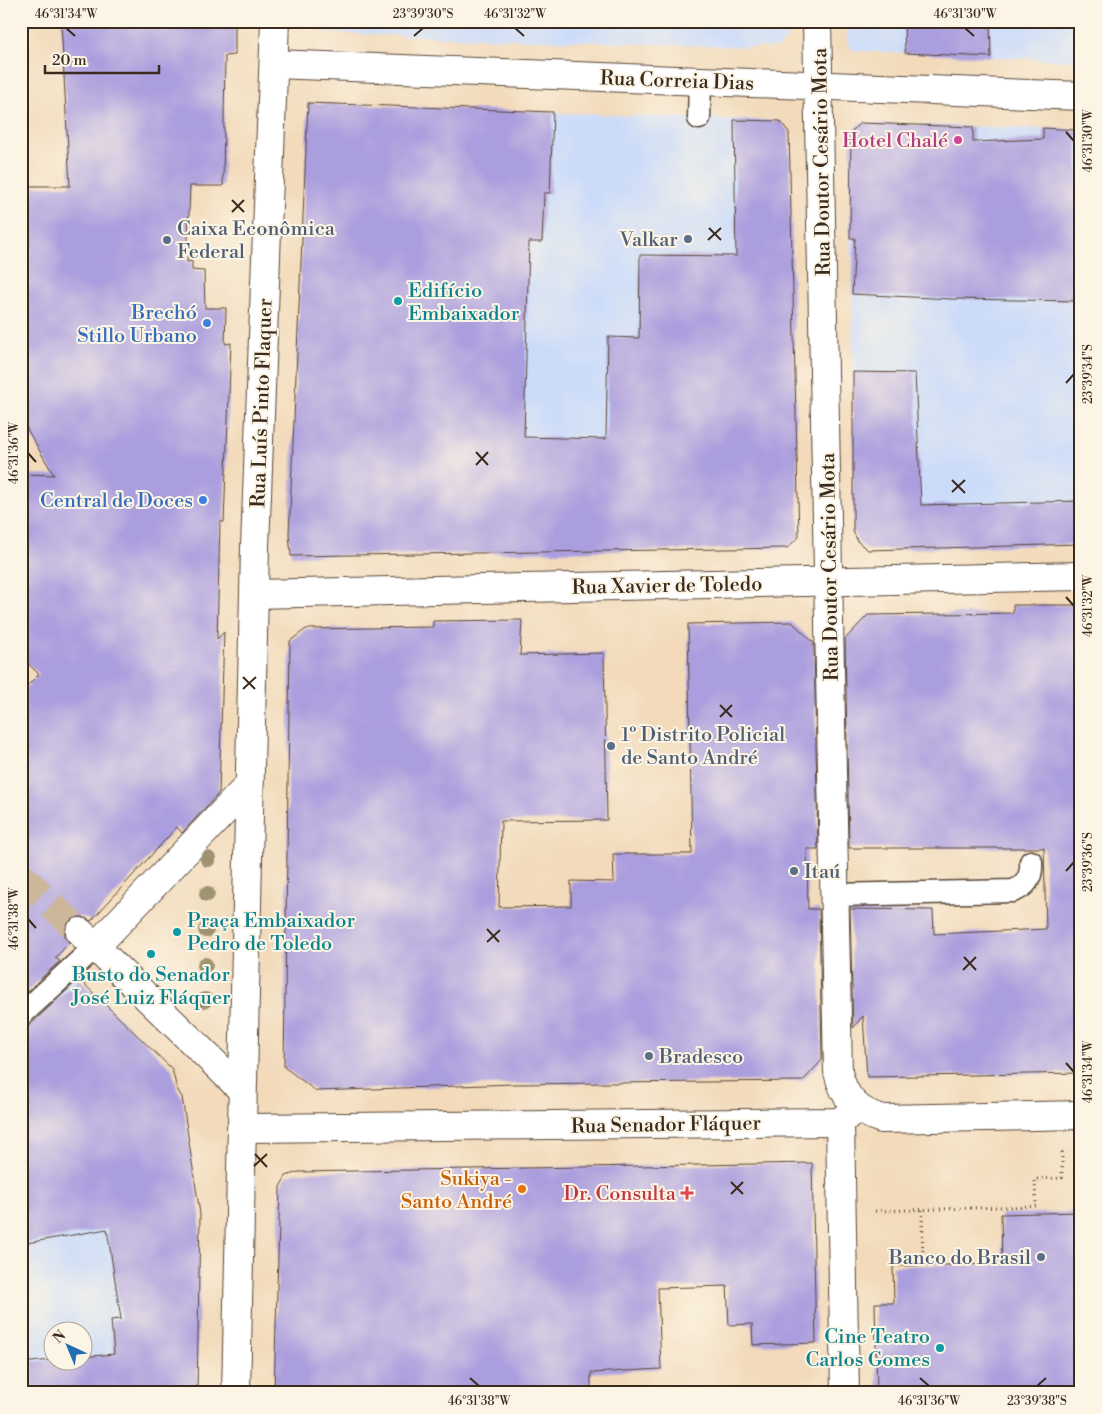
<svg xmlns="http://www.w3.org/2000/svg" width="1102" height="1414" font-family="'Libre Bodoni',serif">
<style>
.built{fill:#cbdbf9;fill-rule:evenodd}
.building{fill:#ab9ede}
.lines{fill:none;stroke-linecap:round;stroke-linejoin:round}
.pedestrian-tunnel{stroke:#cdb79b;stroke-width:28;stroke-dasharray:28 14;stroke-linecap:butt}
.service-casing{stroke:#564435;stroke-width:25}
.pedestrian-casing{stroke:#564435;stroke-width:30}
.minor-casing{stroke:#564435;stroke-width:30}
.secondary-casing{stroke:#564435;stroke-width:30}
.path{stroke:#564435;stroke-width:3;stroke-dasharray:1 4;stroke-linecap:butt}
.service{stroke:#fff;stroke-width:22}
.pedestrian{stroke:#fff;stroke-width:28}
.minor{stroke:#fff;stroke-width:28}
.secondary{stroke:#fff;stroke-width:28}
.tree{fill:#a09371}
.ticks{fill:none;stroke:#3b2a1e;stroke-width:2}
.hotel-dot{fill:#d1479c;stroke:#fcf5e5;stroke-width:2}
.service-dot{fill:#5c6f8a;stroke:#fcf5e5;stroke-width:2}
.culture-dot{fill:#0f9aa8;stroke:#fcf5e5;stroke-width:2}
.shop-dot{fill:#3f7fe0;stroke:#fcf5e5;stroke-width:2}
.food-dot{fill:#e8710a;stroke:#fcf5e5;stroke-width:2}
.health-dot{fill:#e0444e;stroke:#fcf5e5;stroke-width:2}
.labels{text-anchor:middle;stroke-width:4;stroke-linejoin:round;paint-order:stroke}
.street-label{font-size:20px;fill:#3b2a1e;stroke:#fcf5e5}
.hotel-label{font-size:20px;fill:#b23c85;stroke:#fcf5e5;text-anchor:end}
.service-label{font-size:20px;fill:#4e5e75;stroke:#fcf5e5;text-anchor:start}
.culture-label{font-size:20px;fill:#0d838f;stroke:#fcf5e5;text-anchor:start}
.shop-label{font-size:20px;fill:#366cbe;stroke:#fcf5e5;text-anchor:end}
.food-label{font-size:20px;fill:#c56008;stroke:#fcf5e5;text-anchor:end}
.health-label{font-size:20px;fill:#be3a42;stroke:#fcf5e5;text-anchor:end}
.neatline{fill:none;stroke:#3b2a1e;stroke-width:2}
.ticks-label{font-size:12px;text-anchor:middle;fill:#3b2a1e}
</style>
<rect width="100%" height="100%" fill="#fcf5e5"/>
<filter id="ink" filterUnits="userSpaceOnUse"><feTurbulence type="fractalNoise" baseFrequency=".02" numOctaves="2"/><feDisplacementMap in="SourceGraphic" scale="10" xChannelSelector="R" yChannelSelector="G"/><feConvolveMatrix kernelMatrix="1 2 1 2 8 2 1 2 1" color-interpolation-filters="sRGB"/></filter>
<filter id="wash" filterUnits="userSpaceOnUse"><feTurbulence type="fractalNoise" baseFrequency=".0096" numOctaves="4" result="noise"/><feDisplacementMap in="SourceGraphic" scale="20" xChannelSelector="R" yChannelSelector="G"/><feGaussianBlur stdDeviation="1.12" result="paint"/><feColorMatrix in="noise" values="0 0 0 0 0 0 0 0 0 0 0 0 0 0 0 0 0 1.4 0 .05"/><feComposite in="paint" operator="in"/></filter>
<g filter="url(#wash)">
<rect width="100%" height="100%" fill="#f2daba"/>
<g class="built">
<path d="M315,21h472v18l-9,9 -451,-15z"/>
<path d="M847,21h234v40l-223,-10 -7,-2 -4,-7z"/>
<path d="M319,104l460,17 10,11 10,405 -12,11 -482,8 -15,-14v-28z"/>
<path d="M860,123l221,7v414l-125,2 -98,-4 -2,-4 -4,-244 1,-26 -3,-30 1,-106z"/>
<path d="M75,975l83,80 19,34 11,45 12,80 -3,179h-176v-369zM52,1332h30v30h-30z"/>
</g>
<g id="blocks">
<g class="building">
<path d="M61,21h174v34l-10,1 -2,130h-33l-3,76 5,-1v9l12,1 1,37h21l-1,36 6,-1 -7,179h-4l-3,117 7,-7 -5,161 -37,40 -5,-6 -86,94 -8,-4h-8l-6,4 -4,8v8l4,6 -14,15 5,3 -39,36v-305l18,-18 -18,-17v-183l33,1 -33,-56v-233h49z"/>
<path d="M904,21h86l1,36 -86,-4z"/>
<path d="M308,103l245,9 -3,81h-6l-2,49h-13l-5,195 82,2 2,-102 31,1 1,-83 96,1 -2,-136 46,1 9,11 10,405 -12,11 -496,8 -2,-22z"/>
<path d="M860,123l113,4v15l70,-3v-11l34,2 4,171 -130,-2 -99,-5 3,-56h-5l1,-106z"/>
<path d="M853,372l62,1 6,132 160,-4v43l-213,6 -10,-8 -5,-11z"/>
<path d="M1013,605h68v468l-214,4 -4,-61 -10,12 -3,-119 83,1 1,24 112,-5 -2,-81h-195l-4,-209 23,-24 145,-2z"/>
<path d="M522,620l-2,35 84,-2 3,167 -106,1 -2,86 72,-1v-25l43,1 -1,-28h79l-4,-230 104,-2 22,21 4,206h-11l1,60h11l3,151 -19,21 -289,3 -198,7 -32,-24 6,-426 16,-12 127,-2v-6z"/>
<path d="M79,979l93,90 5,20 5,8 18,117 -3,179h-176v-30l31,-3 30,2v-5l32,-3 -3,-34 10,-1 -14,-90 -86,15v-216l9,-3z"/>
<path d="M812,1163l4,180 -63,2 -1,-21 -23,1 -2,-39 -69,2 3,81 -70,4v20h-317l6,-206 6,-11 12,-4z"/>
<path d="M1081,1212v181h-204l-2,-90h19l-1,-37 109,-2 -1,-50z"/>
</g>
</g>
</g>
<g filter="url(#ink)">
<use href="#blocks" fill-opacity="0" stroke="#564435" stroke-width="1"/>
<g class="lines">
<path class="pedestrian-tunnel" d="M21,876l59,56"/>
<g class="service-casing">
<g id="service">
<path d="M699,118l1,-37"/>
<path d="M835,895l178,-4c14,-5 19,-15 18,-29"/>
<path d="M21,1015l74,-68"/>
</g>
</g>
<g class="pedestrian-casing">
<g id="pedestrian">
<path d="M80,932l162,158"/>
<path d="M95,947l154,-162"/>
<path d="M840,1122l5,271"/>
<path d="M241,1128l599,-6 17,-15"/>
</g>
</g>
<g class="minor-casing">
<g id="minor">
<path d="M817,21l21,1051c6,26 19,40 44,47l199,-4"/>
<path d="M274,64l807,32"/>
<path d="M254,594l827,-18"/>
</g>
</g>
<g class="secondary-casing">
<path id="secondary" d="M236,1393l19,-846 20,-526"/>
</g>
<g class="path">
<path d="M922,1210l1,55"/>
<path d="M875,1211l161,-5 -1,-27 27,-1v-30"/>
</g>
<use href="#service" class="service"/>
<use href="#pedestrian" class="pedestrian"/>
<use href="#minor" class="minor"/>
<use href="#secondary" class="secondary"/>
</g>
<g class="tree">
<circle cx="208" cy="859" r="8"/>
<circle cx="207" cy="894" r="8"/>
<circle cx="206" cy="930" r="8"/>
<circle cx="205" cy="965" r="8"/>
<circle cx="205" cy="1000" r="8"/>
</g>
</g>
<path class="ticks" d="M66,28l9,8M515,28l9,8M965,28l9,8M414,36l9,-8M1066,132l8,9M232,200l12,12M232,212l12,-12M709,228l12,12M708,240l13,-12M1066,383l8,-9M476,452l12,13M28,453l8,9M476,465l12,-13M952,480l13,13M952,492l13,-12M1066,597l8,9M243,677l12,12M243,689l13,-12M720,705l12,12M720,717l12,-12M1066,871l8,-9M28,919l8,9M487,929l12,13M487,942l13,-12M964,957l12,13M963,970l13,-13M1066,1063l8,9M255,1154l12,13M254,1166l13,-12M731,1182l12,12M731,1194l12,-12M470,1378l9,8M920,1378l9,8M1037,1386l9,-8"/>
<circle class="hotel-dot" cx="958" cy="140" r="5"/>
<g class="service-dot">
<circle cx="688" cy="239" r="5"/>
<circle cx="167" cy="240" r="5"/>
<circle cx="611" cy="746" r="5"/>
<circle cx="794" cy="871" r="5"/>
<circle cx="649" cy="1056" r="5"/>
<circle cx="1041" cy="1257" r="5"/>
</g>
<g class="culture-dot">
<circle cx="398" cy="301" r="5"/>
<circle cx="177" cy="932" r="5"/>
<circle cx="151" cy="954" r="5"/>
<circle cx="940" cy="1348" r="5"/>
</g>
<g class="shop-dot">
<circle cx="207" cy="323" r="5"/>
<circle cx="203" cy="500" r="5"/>
</g>
<circle class="food-dot" cx="522" cy="1189" r="5"/>
<path class="health-dot" d="M684.5 1185.5h5v5h5v5h-5v5h-5v-5h-5v-5h5z"/>
<g class="labels">
<g class="street-label">
<text transform="translate(677 80) rotate(2)" y="7">Rua Correia Dias</text>
<text transform="translate(821 162) rotate(-91)" y="7">Rua Doutor Cesário Mota</text>
<text transform="translate(261 403) rotate(-88)" y="7">Rua Luís Pinto Flaquer</text>
<text transform="translate(829 567) rotate(-91)" y="7">Rua Doutor Cesário Mota</text>
<text transform="translate(667 585) rotate(-1)" y="7">Rua Xavier de Toledo</text>
<text transform="translate(666 1124) rotate(-1)" y="7">Rua Senador Fláquer</text>
</g>
<g class="hotel-label">
<text x="948" y="147">Hotel Chalé</text>
</g>
<g class="service-label">
<text x="177" y="235">Caixa Econômica<tspan x="177" dy="23">Federal</tspan></text>
<text x="678" y="246" text-anchor="end">Valkar</text>
<text x="621" y="741">1º Distrito Policial<tspan x="621" dy="23">de Santo André</tspan></text>
<text x="804" y="878">Itaú</text>
<text x="659" y="1063">Bradesco</text>
<text x="1031" y="1264" text-anchor="end">Banco do Brasil</text>
</g>
<g class="culture-label">
<text x="408" y="297">Edifício<tspan x="408" dy="23">Embaixador</tspan></text>
<text x="187" y="927">Praça Embaixador<tspan x="187" dy="23">Pedro de Toledo</tspan></text>
<text x="151" y="981" text-anchor="middle">Busto do Senador<tspan x="151" dy="23">José Luiz Fláquer</tspan></text>
<text x="930" y="1343" text-anchor="end">Cine Teatro<tspan x="930" dy="23">Carlos Gomes</tspan></text>
</g>
<g class="shop-label">
<text x="197" y="319">Brechó<tspan x="197" dy="23">Stillo Urbano</tspan></text>
<text x="193" y="507">Central de Doces</text>
</g>
<g class="food-label">
<text x="512" y="1185">Sukiya -<tspan x="512" dy="23">Santo André</tspan></text>
</g>
<g class="health-label">
<text x="676" y="1200">Dr. Consulta</text>
</g>
</g>
<rect width="1102" height="1414" fill="none" stroke="#fcf5e5" stroke-width="55"/>
<g transform="translate(68 1346) rotate(316)"><circle r="24" fill="#fcf5e5" stroke="#afa495"/>
<path d="M0-4L9 19L0 12L-9 19Z" fill="#1f6fb2"/>
<text y="-8" font-size="14" font-weight="bold" text-anchor="middle" fill="#3b2a1e">N</text>
</g>
<path d="M45 65v8h114v-8" fill="none" stroke="#3b2a1e" stroke-width="2.5"/>
<text x="52" y="65" font-size="15" fill="#3b2a1e" stroke="#fcf5e5" stroke-width="4" paint-order="stroke">20 m</text>
<rect x="28" y="28" width="1046" height="1358" class="neatline"/>
<g class="ticks-label">
<text x="66" y="18">46°31'34"W</text>
<text x="423" y="18">23°39'30"S</text>
<text x="515" y="18">46°31'32"W</text>
<text x="965" y="18">46°31'30"W</text>
<text transform="translate(1088 141) rotate(-90)" y="4">46°31'30"W</text>
<text transform="translate(1088 374) rotate(-90)" y="4">23°39'34"S</text>
<text transform="translate(14 453) rotate(-90)" y="4">46°31'36"W</text>
<text transform="translate(1088 606) rotate(-90)" y="4">46°31'32"W</text>
<text transform="translate(1088 862) rotate(-90)" y="4">23°39'36"S</text>
<text transform="translate(14 919) rotate(-90)" y="4">46°31'38"W</text>
<text transform="translate(1088 1072) rotate(-90)" y="4">46°31'34"W</text>
<text x="479" y="1405">46°31'38"W</text>
<text x="929" y="1405">46°31'36"W</text>
<text x="1037" y="1405">23°39'38"S</text>
</g>
</svg>
